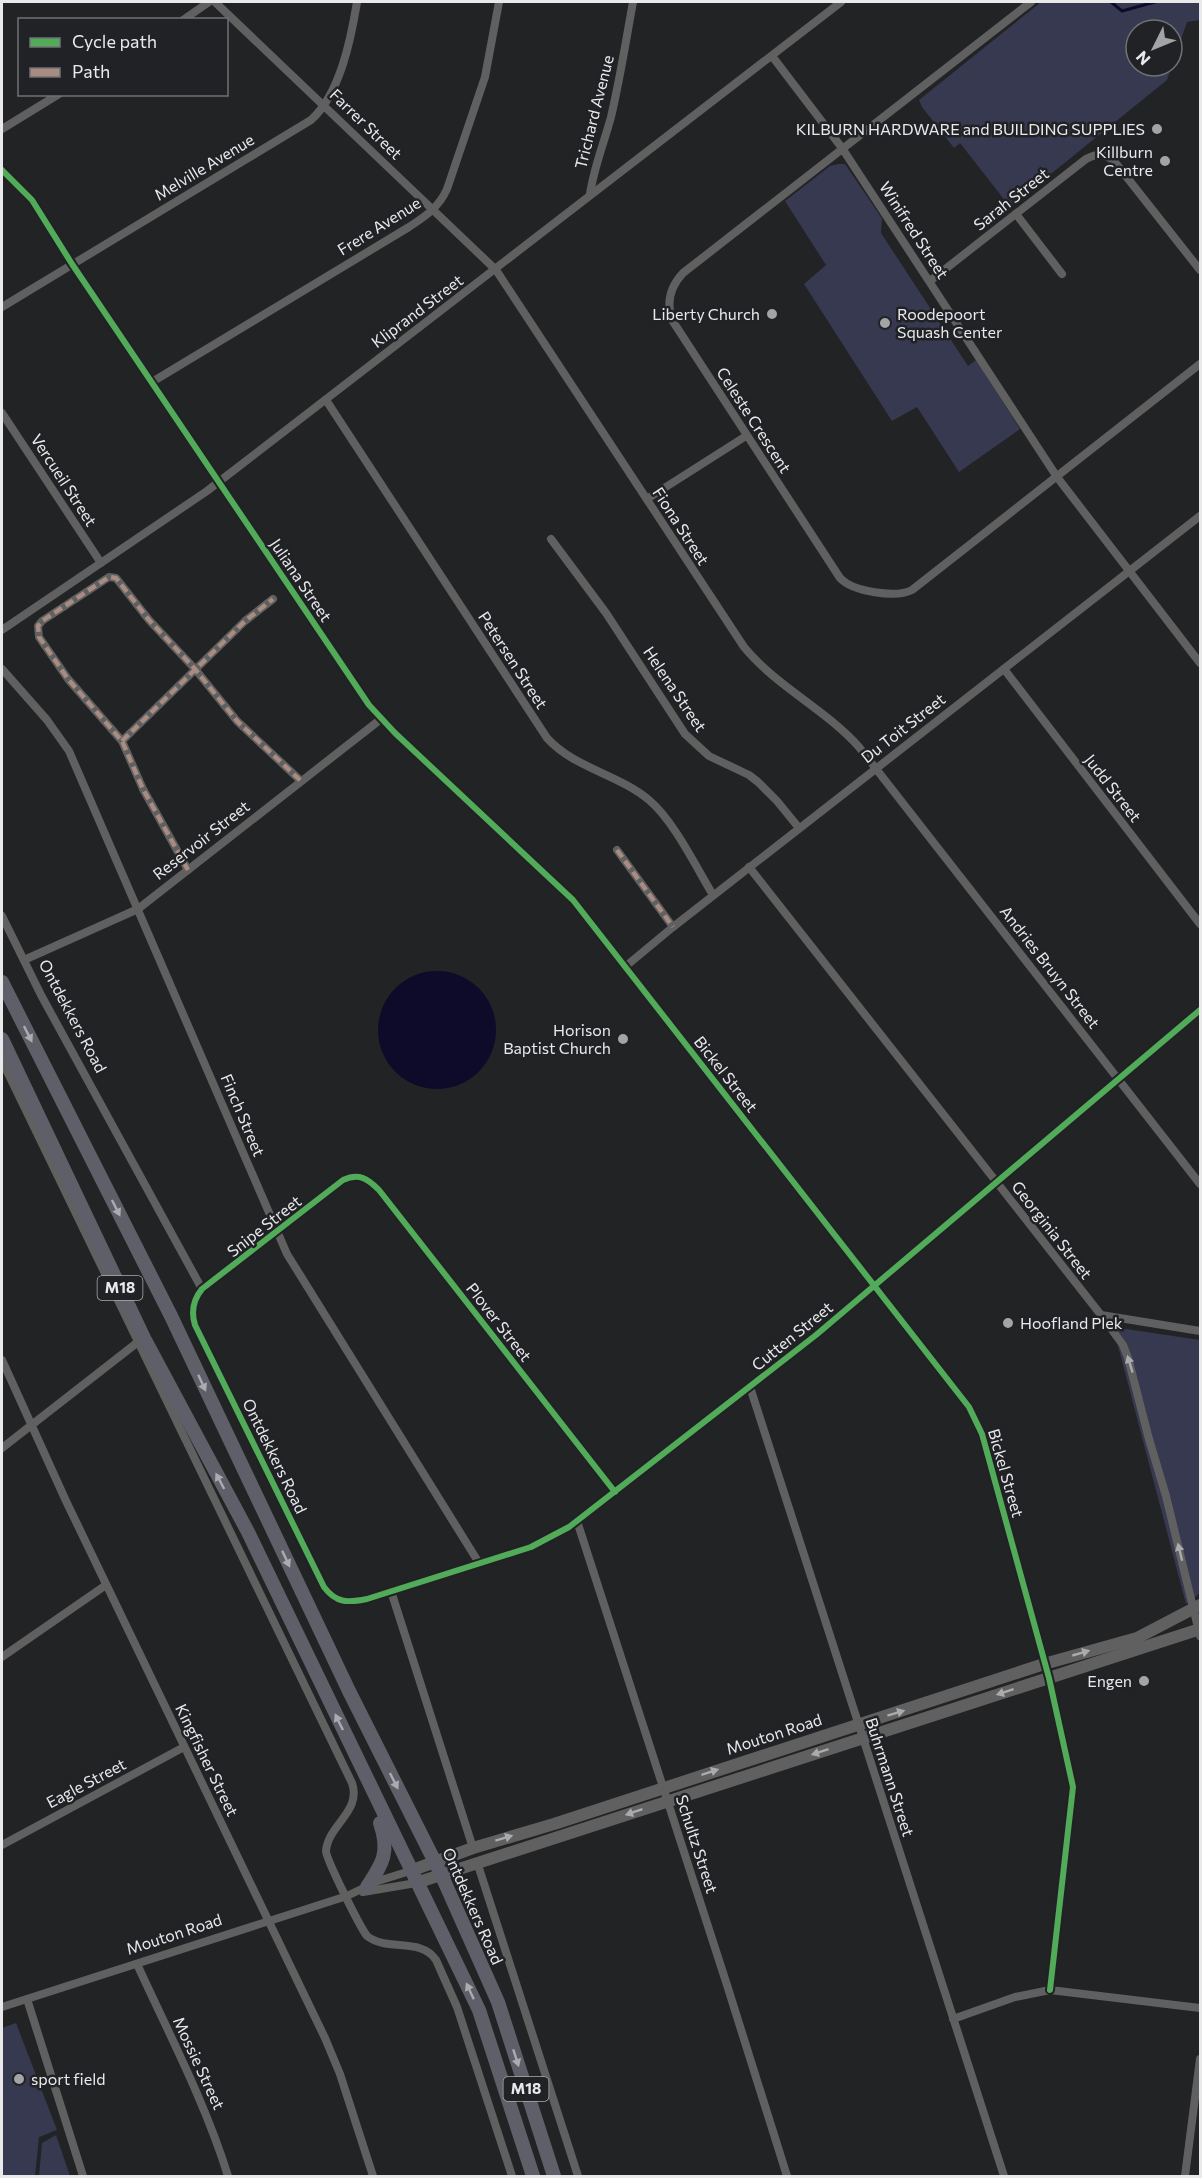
<svg xmlns="http://www.w3.org/2000/svg" width="1202" height="2178" font-family="Commissioner,sans-serif">
<style>
.green{fill:#373951}
.water{fill:#0d0a2a}
.lines{fill:none;stroke-linecap:round;stroke-linejoin:round}
.stream{stroke:#0d0a2a;stroke-width:3}
.minor{stroke:#606061;stroke-width:8}
.secondary{stroke:#606061;stroke-width:12}
.primary{stroke:#5f5f69;stroke-width:14}
.quiet{stroke:#a88b81;stroke-width:4.5;stroke-dasharray:9 4.5;stroke-linecap:butt}
.cycleway-casing{stroke:#212225;stroke-width:10}
.cycleway{stroke:#51ab58;stroke-width:6}
.oneway{fill:#ababb1}
.oneway2{fill:#ababad}
.poi-dot{fill:#a3a4a6;stroke:#212225;stroke-width:2}
.labels{text-anchor:middle;stroke-width:5;stroke-linejoin:round;paint-order:stroke}
.shield{fill:#212225;stroke:#adadb0;stroke-width:1.5}
.shield-label{font-size:15px;font-weight:bold;fill:#e9e9ec}
.street-label{font-size:16px;fill:#e9e9ec;stroke:#212225}
.poi-label{font-size:16px;fill:#e9e9ec;stroke:#212225;text-anchor:end}
</style>
<rect width="100%" height="100%" fill="#222324"/>
<g class="green">
<path d="M1041,2h159v18l-13,2 -15,44v-36h-36v36h36l-5,14 -157,127 -50,-64 -6,5 -32,-41 -3,-7z"/>
<path d="M838,164h7l34,50 3,5 -1,14 87,133 8,-6 44,69 -61,43 -42,-65 -25,14 -88,-137 22,-19 -41,-64 45,-35z"/>
<path d="M1113,1327l87,13v253l-14,11z"/>
<path d="M16,2023l41,107 -18,7 -4,39h-33v-148z"/>
<path d="M56,2135l14,41h-31l3,-33z"/>
</g>
<circle class="water" cx="437" cy="1030" r="59"/>
<g class="lines">
<path class="stream" d="M1111,2l11,9 33,-9"/>
<g class="minor">
<path d="M215,2l281,268 248,377c33,40 81,62 115,100l341,437"/>
<path d="M1031,2l-348,271c-13,14 -17,29 -11,47l168,258c13,14 56,20 72,12l288,-226"/>
<path d="M183,20l26,-18"/>
<path d="M772,56l70,92 215,329 143,186"/>
<path d="M2,129l57,-35"/>
<path d="M2,170l30,30 40,64 297,441 26,28 178,167 396,507 13,27 67,244 24,109 -23,203"/>
<path d="M590,194c4,-27 14,-51 21,-77 9,-38 15,-77 22,-115"/>
<path d="M1016,214l46,60"/>
<path d="M930,281l156,-122c11,-6 18,-6 28,2l86,109"/>
<path d="M2,307l309,-187c29,-26 40,-81 46,-118"/>
<path d="M152,382l257,-155c17,-11 30,-20 38,-38l38,-112 14,-75"/>
<path d="M326,400l221,338c27,30 71,36 102,62 25,21 47,67 64,95"/>
<path d="M2,413l99,150"/>
<path d="M647,499l99,-63"/>
<path d="M551,539l55,74 79,121 24,22 40,19 9,7 19,19 22,27"/>
<path d="M2,630l205,-139 634,-489"/>
<path d="M2,669l45,51 22,31 218,503 192,309"/>
<path d="M1004,669l196,255"/>
<path d="M122,741l123,-120 28,-22"/>
<path d="M617,850l56,77"/>
<path d="M749,867l352,448 22,30 5,13 21,81 17,57 34,140"/>
<path d="M188,870l-45,-81 -21,-48 -54,-62 -29,-42 -1,-11 4,-5 67,-44 7,1 33,42 46,49 42,52 64,60"/>
<path d="M2,916l39,79 161,294"/>
<path d="M24,960l114,-51 243,-190"/>
<path d="M626,966l47,-39 527,-411"/>
<path d="M2,1061l350,722c10,28 -24,42 -26,68 0,8 34,76 41,85 20,16 54,1 69,24l21,47 55,169"/>
<path d="M1101,1315l99,16"/>
<path d="M2,1360l64,141 259,537 15,36 33,102"/>
<path d="M750,1387l254,789"/>
<path d="M2,1448l136,-106"/>
<path d="M615,1492l-236,-302c-12,-12 -20,-17 -36,-10l-141,109c-9,11 -11,23 -7,36l129,262c12,16 23,16 43,12l164,-52 38,-20 247,-192 384,-325"/>
<path d="M577,1521l150,464 60,191"/>
<path d="M391,1591l82,257"/>
<path d="M2,1657l104,-72"/>
<path d="M2,1845l182,-98"/>
<path d="M477,1862l101,314"/>
<path d="M363,1892l53,-9"/>
<path d="M137,1964c32,70 68,138 91,212"/>
<path d="M27,1999l56,177"/>
<path d="M2,2007l345,-111 31,-15 32,-10"/>
<path d="M953,2019l62,-22 35,-7 150,18"/>
<path d="M1185,2176l15,-117"/>
</g>
<g class="secondary">
<path d="M410,1871l63,-23 81,-24 490,-160 93,-26 63,-33"/>
<path d="M416,1883l784,-254"/>
</g>
<g class="primary">
<path d="M2,982l169,334 178,375 92,183 57,128 56,174"/>
<path d="M2,1039l142,299 104,194 231,478 54,166"/>
<path d="M367,1887c16,-24 23,-35 13,-64"/>
</g>
<g class="quiet">
<path d="M122,741l123,-120 28,-22"/>
<path d="M617,850l56,77"/>
<path d="M188,870l-45,-81 -21,-48 -54,-62 -29,-42 -1,-11 4,-5 67,-44 7,1 33,42 46,49 42,52 64,60"/>
</g>
<g class="cycleway-casing">
<g id="cycleway">
<path d="M2,170l30,30 40,64 297,441 26,28 178,167 396,507 13,27 67,244 24,109 -23,203"/>
<path d="M615,1492l-236,-302c-12,-12 -20,-17 -36,-10l-141,109c-9,11 -11,23 -7,36l129,262c12,16 23,16 43,12l164,-52 38,-20 247,-192 384,-325"/>
</g>
</g>
<use href="#cycleway" class="cycleway"/>
</g>
<defs><path id="oneway-solid" d="M-6-.8H1V-3.2L6.5 0L1 3.2V.8H-6Z" transform="scale(1.5)"/></defs>
<g class="oneway">
<use href="#oneway-solid" transform="translate(28 1034) rotate(63)"/>
<use href="#oneway-solid" transform="translate(116 1208) rotate(63)"/>
<use href="#oneway-solid" transform="translate(202 1383) rotate(65)"/>
<use href="#oneway-solid" transform="translate(220 1481) rotate(-118)"/>
<use href="#oneway-solid" transform="translate(286 1559) rotate(65)"/>
<use href="#oneway-solid" transform="translate(339 1722) rotate(-116)"/>
<use href="#oneway-solid" transform="translate(394 1781) rotate(63)"/>
<use href="#oneway-solid" transform="translate(470 1991) rotate(-115)"/>
<use href="#oneway-solid" transform="translate(516 2058) rotate(72)"/>
</g>
<g class="oneway2">
<use href="#oneway-solid" transform="translate(1130 1364) rotate(-107)"/>
<use href="#oneway-solid" transform="translate(1180 1552) rotate(-104)"/>
<use href="#oneway-solid" transform="translate(1081 1653) rotate(-16)"/>
<use href="#oneway-solid" transform="translate(1005 1692) rotate(162)"/>
<use href="#oneway-solid" transform="translate(896 1713) rotate(-17)"/>
<use href="#oneway-solid" transform="translate(820 1752) rotate(162)"/>
<use href="#oneway-solid" transform="translate(710 1772) rotate(-18)"/>
<use href="#oneway-solid" transform="translate(634 1812) rotate(161)"/>
<use href="#oneway-solid" transform="translate(504 1838) rotate(-17)"/>
</g>
<g class="poi-dot">
<circle cx="1157" cy="129" r="6"/>
<circle cx="1165" cy="161" r="6"/>
<circle cx="772" cy="314" r="6"/>
<circle cx="885" cy="323" r="6"/>
<circle cx="623" cy="1039" r="6"/>
<circle cx="1008" cy="1323" r="6"/>
<circle cx="1144" cy="1681" r="6"/>
<circle cx="19" cy="2079" r="6"/>
</g>
<g class="labels">
<g class="shield">
<rect x="97.5" y="1276" width="45" height="24" rx="4.5"/>
<rect x="503.5" y="2077" width="45" height="24" rx="4.5"/>
</g>
<g class="shield-label">
<text x="120" y="1293">M18</text>
<text x="526" y="2094">M18</text>
</g>
<g class="street-label">
<text transform="translate(594 112) rotate(-76)" y="6">Trichard Avenue</text>
<text transform="translate(366 124) rotate(44)" y="6">Farrer Street</text>
<text transform="translate(204 167) rotate(-31)" y="6">Melville Avenue</text>
<text transform="translate(1011 199) rotate(-38)" y="6">Sarah Street</text>
<text transform="translate(379 226) rotate(-32)" y="6">Frere Avenue</text>
<text transform="translate(914 230) rotate(57)" y="6">Winifred Street</text>
<text transform="translate(417 311) rotate(-37)" y="6">Kliprand Street</text>
<text transform="translate(754 420) rotate(57)" y="6">Celeste Crescent</text>
<text transform="translate(64 480) rotate(57)" y="6">Vercueil Street</text>
<text transform="translate(681 526) rotate(57)" y="6">Fiona Street</text>
<text transform="translate(301 580) rotate(56)" y="6">Juliana Street</text>
<text transform="translate(513 660) rotate(57)" y="6">Petersen Street</text>
<text transform="translate(675 689) rotate(56)" y="6">Helena Street</text>
<text transform="translate(903 728) rotate(-38)" y="6">Du Toit Street</text>
<text transform="translate(1113 788) rotate(52)" y="6">Judd Street</text>
<text transform="translate(201 840) rotate(-38)" y="6">Reservoir Street</text>
<text transform="translate(1050 967) rotate(52)" y="6">Andries Bruyn Street</text>
<text transform="translate(73 1016) rotate(62)" y="6">Ontdekkers Road</text>
<text transform="translate(726 1074) rotate(52)" y="6">Bickel Street</text>
<text transform="translate(243 1115) rotate(67)" y="6">Finch Street</text>
<text transform="translate(264 1226) rotate(-38)" y="6">Snipe Street</text>
<text transform="translate(1052 1230) rotate(52)" y="6">Georginia Street</text>
<text transform="translate(499 1322) rotate(52)" y="6">Plover Street</text>
<text transform="translate(792 1336) rotate(-39)" y="6">Cutten Street</text>
<text transform="translate(275 1456) rotate(64)" y="6">Ontdekkers Road</text>
<text transform="translate(1006 1473) rotate(74)" y="6">Bickel Street</text>
<text transform="translate(774 1734) rotate(-18)" y="6">Mouton Road</text>
<text transform="translate(207 1760) rotate(64)" y="6">Kingfisher Street</text>
<text transform="translate(890 1777) rotate(72)" y="6">Buhrmann Street</text>
<text transform="translate(86 1783) rotate(-28)" y="6">Eagle Street</text>
<text transform="translate(697 1844) rotate(72)" y="6">Schultz Street</text>
<text transform="translate(473 1906) rotate(66)" y="6">Ontdekkers Road</text>
<text transform="translate(174 1934) rotate(-18)" y="6">Mouton Road</text>
<text transform="translate(199 2063) rotate(65)" y="6">Mossie Street</text>
</g>
<g class="poi-label">
<text x="1145" y="135">KILBURN HARDWARE and BUILDING SUPPLIES</text>
<text x="1153" y="158">Killburn<tspan x="1153" dy="18">Centre</tspan></text>
<text x="760" y="320">Liberty Church</text>
<text x="897" y="320" text-anchor="start">Roodepoort<tspan x="897" dy="18">Squash Center</tspan></text>
<text x="611" y="1036">Horison<tspan x="611" dy="18">Baptist Church</tspan></text>
<text x="1020" y="1329" text-anchor="start">Hoofland Plek</text>
<text x="1132" y="1687">Engen</text>
<text x="31" y="2085" text-anchor="start">sport field</text>
</g>
</g>
<rect width="1202" height="2178" fill="none" stroke="#e9e9ec" stroke-width="6"/>
<rect x="18" y="18" width="210" height="78" fill="#212225" stroke="#717275" stroke-width="1.5"/>
<rect x="30" y="38" width="30" height="9" fill="#51ab58" stroke="#717275" stroke-width="1.5"/>
<text x="72" y="48" font-size="18" fill="#e9e9ec">Cycle path</text>
<rect x="30" y="68" width="30" height="9" fill="#a88b81" stroke="#717275" stroke-width="1.5"/>
<text x="72" y="78" font-size="18" fill="#e9e9ec">Path</text>
<g transform="translate(1154 48) rotate(227)"><circle r="28" fill="#212225" stroke="#717275" stroke-width="1.5"/>
<path d="M0-4.5L10 22L0 15L-10 22Z" fill="#a3a4a6"/>
<text y="-9" font-size="16" font-weight="bold" text-anchor="middle" fill="#e9e9ec">N</text>
</g>
</svg>
